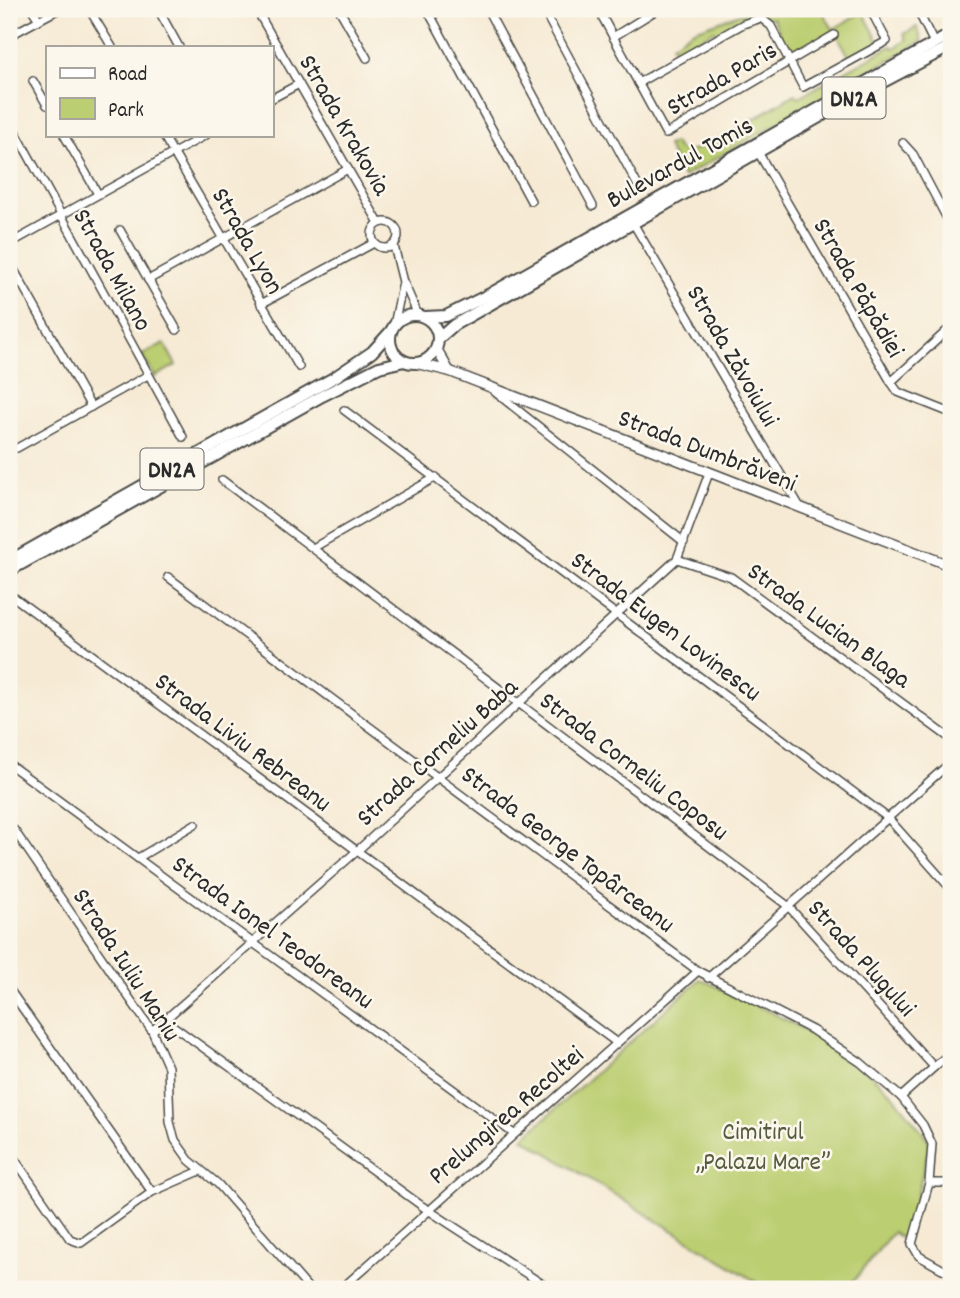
<svg xmlns="http://www.w3.org/2000/svg" width="960" height="1298" font-family="Dekko,sans-serif">
<style>
.green{fill:#bbce71;stroke:#737c4e;stroke-width:2}
.lines{fill:none;stroke-linecap:round;stroke-linejoin:round}
.minor-casing{stroke:#494844;stroke-width:10}
.tertiary-casing{stroke:#494844;stroke-width:12}
.primary-casing{stroke:#494844;stroke-width:14}
.minor{stroke:#fff;stroke-width:7}
.tertiary{stroke:#fff;stroke-width:9}
.primary{stroke:#fff;stroke-width:10}
.labels{text-anchor:middle;stroke-width:5;stroke-linejoin:round;paint-order:stroke}
.shield{fill:#fbf7ec;stroke:#696865;stroke-width:2}
.shield-label{font-size:24px;font-weight:bold;fill:#2b2b2b}
.street-label{font-size:26px;fill:#2b2b2b;stroke:#fbf7ec}
.park-label{font-size:26px;fill:#565c40;stroke:#fbf7ec}
</style>
<rect width="100%" height="100%" fill="#fbf7ec"/>
<filter id="ink" filterUnits="userSpaceOnUse"><feTurbulence type="fractalNoise" baseFrequency=".0143" numOctaves="2"/><feDisplacementMap in="SourceGraphic" scale="14" xChannelSelector="R" yChannelSelector="G"/><feConvolveMatrix kernelMatrix="1 2 1 2 8 2 1 2 1" color-interpolation-filters="sRGB"/></filter>
<filter id="wash" filterUnits="userSpaceOnUse"><feTurbulence type="fractalNoise" baseFrequency=".00686" numOctaves="4" result="noise"/><feDisplacementMap in="SourceGraphic" scale="28" xChannelSelector="R" yChannelSelector="G"/><feGaussianBlur stdDeviation="1.57" result="paint"/><feColorMatrix in="noise" values="0 0 0 0 0 0 0 0 0 0 0 0 0 0 0 0 0 1.4 0 .05"/><feComposite in="paint" operator="in"/></filter>
<g filter="url(#wash)">
<rect width="100%" height="100%" fill="#f6ead4"/>
<g class="green">
<path d="M754,9h67l12,20 30,-17 15,28 -1,5 -27,13 -15,-27 -45,25 -17,-38 -17,-1 -36,16 -7,-2 -37,21 -4,-7 20,-14z"/>
<path d="M917,27l5,14 -239,136 -16,-31 7,-3 4,6 9,4 42,-19 66,-40 4,3 92,-51 3,2 13,-8 -3,-6z"/>
<path d="M164,343l12,22 -21,12 -13,-22z"/>
<path d="M700,979c65,30 132,59 186,109 16,15 30,37 44,54l-24,100 -13,-10 -46,57h-79l-245,-151z"/>
</g>
</g>
<g filter="url(#ink)">
<g class="lines">
<g class="minor-casing">
<g id="minor">
<path d="M32,9l7,11"/>
<path d="M89,9l23,38"/>
<path d="M158,9l21,38"/>
<path d="M256,9l123,214"/>
<path d="M339,9l28,49"/>
<path d="M427,9l104,192"/>
<path d="M487,9l106,197"/>
<path d="M543,9l94,175"/>
<path d="M598,9l68,125 168,-99"/>
<path d="M917,9l17,34"/>
<path d="M9,36l50,-27"/>
<path d="M613,37l45,-28"/>
<path d="M33,81l14,24"/>
<path d="M638,83l105,-59 18,-6 10,8 32,61 84,-46 -17,-32"/>
<path d="M271,99l28,-15"/>
<path d="M9,120l174,317"/>
<path d="M64,135l34,59"/>
<path d="M163,135l136,232"/>
<path d="M903,143l10,11 38,72"/>
<path d="M758,152l133,230 7,10 53,21"/>
<circle cx="385" cy="235" r="13"/>
<path d="M633,223l167,284"/>
<path d="M120,230l57,100"/>
<path d="M9,244l197,-109"/>
<path d="M394,246l9,36 -9,43"/>
<path d="M9,261l82,146"/>
<path d="M148,280l200,-111"/>
<path d="M404,283l14,32"/>
<path d="M261,304l113,-61"/>
<path d="M891,382l60,-55"/>
<path d="M495,392l189,150"/>
<path d="M344,410l544,408 63,71"/>
<path d="M17,448l131,-73"/>
<path d="M222,480l566,426 146,161"/>
<path d="M313,548l123,-71"/>
<path d="M677,559l54,18 220,162"/>
<path d="M168,577l530,394 114,59 48,32 41,35 22,28 9,19 -3,39 -17,61 7,12 32,18"/>
<path d="M15,598l602,445"/>
<path d="M9,764l505,370"/>
<path d="M14,830l138,201 16,36 2,55 5,18 14,20 29,24 91,105"/>
<path d="M138,858l57,-34"/>
<path d="M708,978l243,-216"/>
<path d="M9,989l143,203"/>
<path d="M165,1020l257,186 128,83"/>
<path d="M152,1031l205,-180 320,-292 32,-86"/>
<path d="M901,1097l50,-45"/>
<path d="M9,1151l61,88 11,4 71,-51 48,-21"/>
<path d="M929,1183h22"/>
<path d="M341,1289l357,-318"/>
</g>
</g>
<g class="tertiary-casing">
<g id="tertiary">
<path d="M436,348l13,23"/>
<path d="M415,363l34,8 502,195"/>
</g>
</g>
<g class="primary-casing">
<g id="primary">
<circle cx="414" cy="339" r="24"/>
<path d="M425,317l21,-1 42,-21 463,-261"/>
<path d="M438,339l16,-14 406,-231 91,-48"/>
<path d="M9,561l326,-184 37,-25 19,-21"/>
<path d="M9,571l313,-175 57,-29 25,-6"/>
</g>
</g>
<use href="#minor" class="minor"/>
<use href="#tertiary" class="tertiary"/>
<use href="#primary" class="primary"/>
</g>
</g>
<g class="labels">
<g class="shield">
<rect x="822.5" y="77.5" width="63" height="41" rx="5"/>
<rect x="140.5" y="448.5" width="63" height="41" rx="5"/>
</g>
<g class="shield-label">
<text x="854" y="106">DN2A</text>
<text x="172" y="477">DN2A</text>
</g>
<g class="street-label">
<text transform="translate(721 77) rotate(-30)" y="9">Strada Paris</text>
<text transform="translate(346 124) rotate(60)" y="9">Strada Krakovia</text>
<text transform="translate(679 161) rotate(-29)" y="9">Bulevardul Tomis</text>
<text transform="translate(249 240) rotate(60)" y="9">Strada Lyon</text>
<text transform="translate(114 269) rotate(61)" y="9">Strada Milano</text>
<text transform="translate(860 287) rotate(60)" y="9">Strada Păpădiei</text>
<text transform="translate(734 355) rotate(60)" y="9">Strada Zăvoiului</text>
<text transform="translate(708 449) rotate(21)" y="9">Strada Dumbrăveni</text>
<text transform="translate(830 624) rotate(36)" y="9">Strada Lucian Blaga</text>
<text transform="translate(667 625) rotate(37)" y="9">Strada Eugen Lovinescu</text>
<text transform="translate(244 741) rotate(37)" y="9">Strada Liviu Rebreanu</text>
<text transform="translate(436 751) rotate(-42)" y="9">Strada Corneliu Baba</text>
<text transform="translate(635 765) rotate(37)" y="9">Strada Corneliu Coposu</text>
<text transform="translate(569 848) rotate(37)" y="9">Strada George Topârceanu</text>
<text transform="translate(274 931) rotate(36)" y="9">Strada Ionel Teodoreanu</text>
<text transform="translate(863 957) rotate(48)" y="9">Strada Plugului</text>
<text transform="translate(128 964) rotate(57)" y="9">Strada Iuliu Maniu</text>
<text transform="translate(505 1114) rotate(-41)" y="9">Prelungirea Recoltei</text>
</g>
<g class="park-label">
<text x="763" y="1139">Cimitirul<tspan x="763" dy="30">„Palazu Mare”</tspan></text>
</g>
</g>
<rect width="960" height="1298" fill="none" stroke="#fbf7ec" stroke-width="35"/>
<rect x="46" y="46" width="228" height="91" fill="#fbf7ec" stroke="#a8a59f" stroke-width="2"/>
<rect x="60" y="68" width="35" height="10" fill="#ffffff" stroke="#a8a59f" stroke-width="2"/>
<text x="108" y="80" font-size="21" fill="#2b2b2b">Road</text>
<rect x="60" y="98" width="35" height="21" fill="#bbce71" stroke="#a8a59f" stroke-width="2"/>
<text x="108" y="116" font-size="21" fill="#2b2b2b">Park</text>
</svg>
